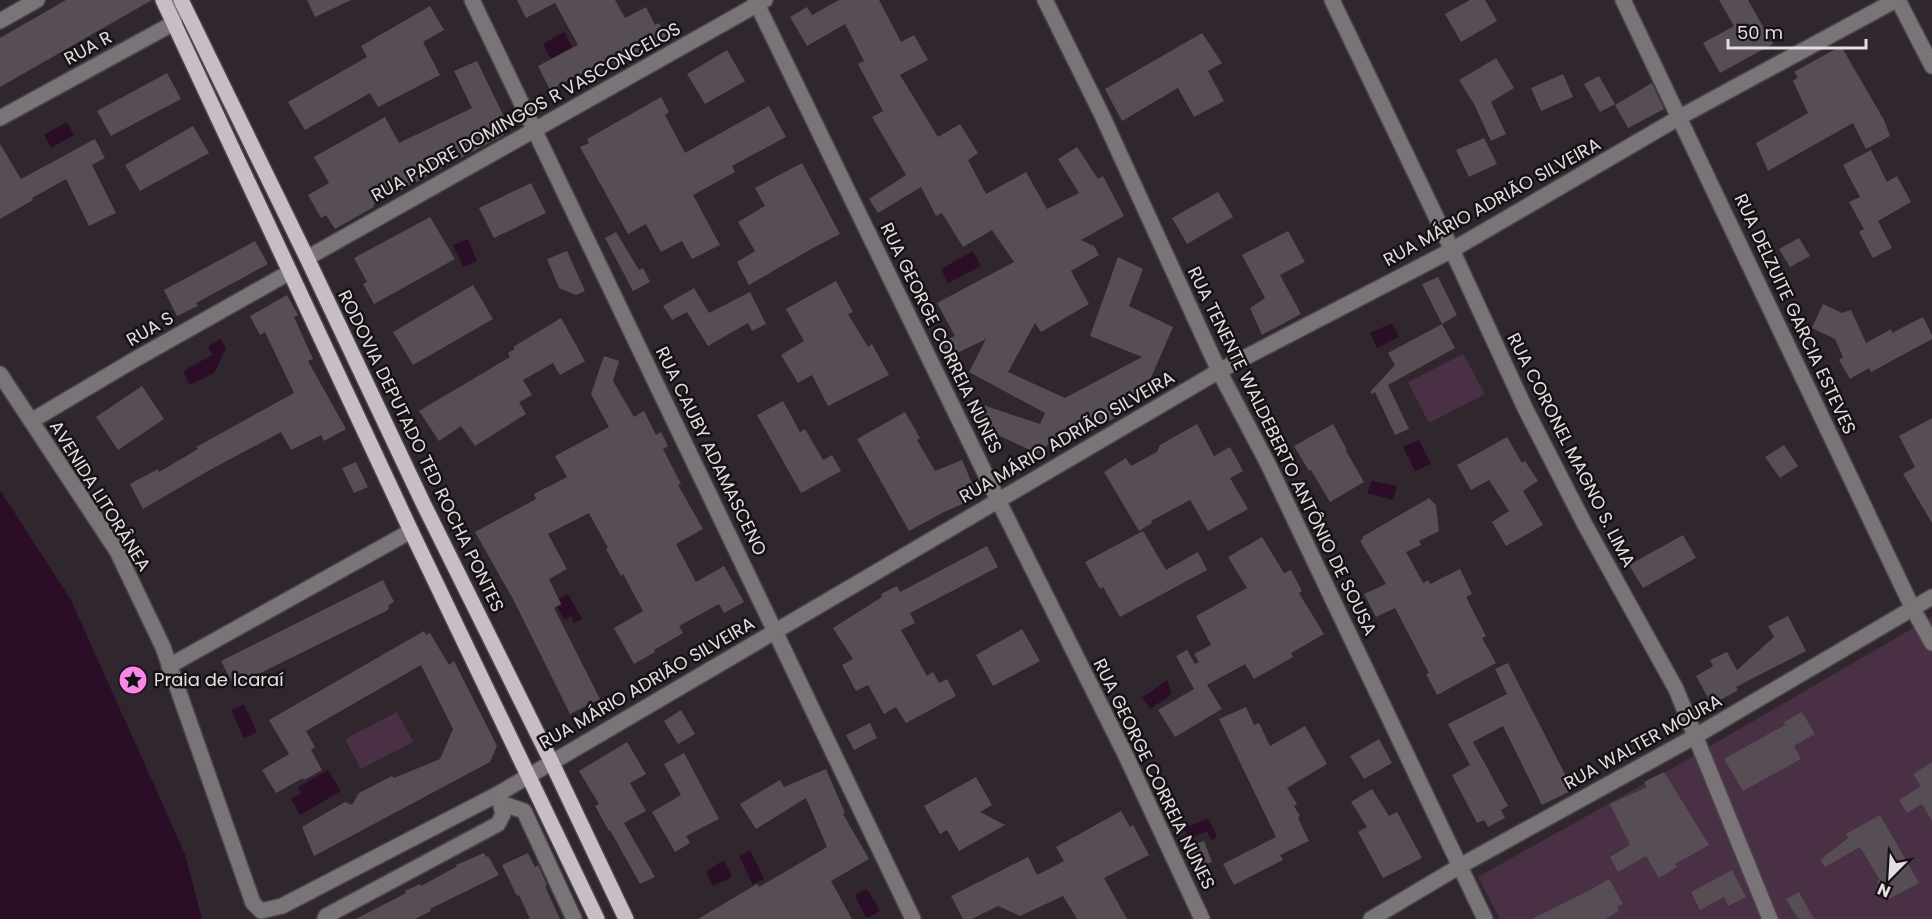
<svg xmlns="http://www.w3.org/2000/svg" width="1932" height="919" font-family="Poppins,sans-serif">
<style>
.green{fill:#4a3044}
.water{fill:#2c0d27}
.building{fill:#574d55}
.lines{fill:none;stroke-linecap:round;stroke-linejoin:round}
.minor-casing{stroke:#4d444b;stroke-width:18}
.major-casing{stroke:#4d444b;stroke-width:18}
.minor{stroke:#797477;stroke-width:15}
.major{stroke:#c8bdc5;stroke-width:15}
.labels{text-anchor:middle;stroke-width:5;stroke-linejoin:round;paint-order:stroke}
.street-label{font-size:18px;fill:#e4dde2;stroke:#151114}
.poi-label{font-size:18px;fill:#e4dde2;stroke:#151114;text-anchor:start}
</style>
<rect width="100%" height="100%" fill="#30272e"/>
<g class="green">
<path d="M1463,354l22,40 -56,29 -21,-41z"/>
<path d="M1932,617v302h-432l-22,-42 200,-112z"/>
<path d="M397,712l16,30 -52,27 -16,-30z"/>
</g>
<g class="water">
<path d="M564,32l8,15 -21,12 -8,-15z"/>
<path d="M67,122l7,13 -23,13 -7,-13z"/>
<path d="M468,239l9,22 -14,6 -10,-22z"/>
<path d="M973,251l8,15 -33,17 -7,-14z"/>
<path d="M1392,323l7,14 -22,11 -7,-15z"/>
<path d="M221,339l5,10 -12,24 -24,12 -7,-14 29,-16 -4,-9z"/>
<path d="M1419,440l12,24 -16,7 -12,-24z"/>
<path d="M1372,481l25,5 -4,14 -26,-7z"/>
<path d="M0,490l71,110 114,254 17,65h-202z"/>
<path d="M568,594l14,25 -8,4 -3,-7 -7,4 -7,-13 5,-3 -3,-5z"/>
<path d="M1167,680l5,14 -22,15 -8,-11z"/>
<path d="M244,704l13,28 -13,6 -13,-28z"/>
<path d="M328,770l13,21 -41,24 -9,-16 10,-6 -3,-6z"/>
<path d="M1208,818l9,19 -6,3 -4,-9 -16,7 -8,-9z"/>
<path d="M750,850l14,29 -11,6 -14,-29z"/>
<path d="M722,861l3,1 7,15 -19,9 -7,-14z"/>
<path d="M867,889l13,22 -12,7 -3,-2 -10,-21z"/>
</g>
<g class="building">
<path d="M66,0h86l-152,87v-49z"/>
<path d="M307,0h44l-36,17z"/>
<path d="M517,0h98l10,18 21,-11 9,18 4,-2 8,14 -27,14 2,5 -26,12 -5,-10 -61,32 -12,-24 40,-21 -23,-42 -29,15z"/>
<path d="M839,0h40l22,42 13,-7 14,25 -28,15 38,62 22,-13 18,29 -10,7 18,34 40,-22 21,37 32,-16 -21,-34 19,-12 21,32 5,-3 21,40 -43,24 13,6 5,9 -28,16 18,33 -48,28 -6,-9 -27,49 57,26 77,-41 -52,-21 28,-79 25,12 -14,37 44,21 -26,60 -26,13 6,11 -48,27 -7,-14 -36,31 -4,-4 -51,-24 -13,-27 72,24 5,-11 -76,-41 17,-33 -37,18 -7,-15 13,-6 -18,-33 77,-41 -22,-32 -29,17 -21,-34 -6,3 -15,-29 -43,26 -9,-14 37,-24 -34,-58 11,-6 -25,-47 6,-3 -19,-37 -38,22 -17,-29 17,-10 5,8z"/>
<path d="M1470,0h15l12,21 -36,21 -16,-28z"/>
<path d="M1719,0h29l25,44 -53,29 -17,-30 31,-17z"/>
<path d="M430,6l14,24 -21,12 17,33 -62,32 -8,-14 -65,37 -17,-28 79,-45 -6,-11z"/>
<path d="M1202,33l20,30 -14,8 16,30 -30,16 -16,-29 -56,33 -17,-32z"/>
<path d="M1841,46l43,74 6,16 -24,13 -13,-26 -85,48 -12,-28 52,-30 -15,-32 5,-4 -4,-5z"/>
<path d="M727,50l18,31 -40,23 -18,-30z"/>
<path d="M1496,58l18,30 -23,14 15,32 -15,7 -17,-37 -15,-24z"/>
<path d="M477,61l31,64 -4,10 -131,70 1,2 -39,22 -9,-14 -5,3 -13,-23 21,-12 -15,-26 71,-40 14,26 73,-35 -18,-37z"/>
<path d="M167,73l14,26 -70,37 -14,-25z"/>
<path d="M1563,74l10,23 -32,14 -10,-23z"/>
<path d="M1599,76l16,28 -15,8 -16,-28z"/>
<path d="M1652,83l12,26 -36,19 -13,-23z"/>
<path d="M661,97l8,15 -4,3 20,38 84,-47 17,31 -54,29 3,6 -42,23 27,50 -28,14 -10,-18 -21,11 -15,-28 -18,10 -48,-87 9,-4 -2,-4z"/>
<path d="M193,126l16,27 -69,38 -15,-26z"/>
<path d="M1484,138l13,26 -28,13 -13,-27z"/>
<path d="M95,139l10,19 -13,7 24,48 -27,13 -23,-47 -34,19 1,2 -33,19v-75l21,35z"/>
<path d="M1871,150l16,32 10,-6 14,26 -33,19 14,27 -19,10 -14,-26 5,-3 -15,-27 11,-5 -17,-32z"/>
<path d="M802,163l38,71 -27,14 -64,37 -12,-23 18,-11 -17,-29 27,-16 -10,-18z"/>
<path d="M531,183l15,30 -52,25 -15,-30z"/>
<path d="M1218,192l15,25 -46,27 -15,-26z"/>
<path d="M430,217l25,42 -81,45 -11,-20 4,-2 -13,-24z"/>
<path d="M1288,231l17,31 -25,13 21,39 -39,21 -12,-27 15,-10 -23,-43z"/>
<path d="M616,232l23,38 4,-2 7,14 -17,9 -28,-53z"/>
<path d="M1799,238l11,18 -20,11 -11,-18z"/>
<path d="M255,241l13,23 -72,39 2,3 -21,10 -13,-26z"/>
<path d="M567,251l18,40 -9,4 -17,-7 -12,-29z"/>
<path d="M1438,277l19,38 -15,9 -20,-40z"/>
<path d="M836,281l17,31 -5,2 20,33 4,-3 17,31 -61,31 -16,-31 -14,8 -17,-28 23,-14 -18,-32z"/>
<path d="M473,285l20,34 -80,46 -20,-33z"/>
<path d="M694,288l15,25 41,-21 16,32 -14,7 -4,-8 -40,23 -21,-34 -15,8 -9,-14z"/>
<path d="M287,295l11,20 -4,2 19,42 -5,2 38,68 -22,12 -3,-6 -30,15 -10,-18 -73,39 -65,38 -13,-25 28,-15 1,3 39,-23 -2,-2 98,-54 -29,-61 -5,3 -10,-19z"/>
<path d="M1823,304l19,9 9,-3 15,33 25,-14 1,4 31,-16 9,18v4l-61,33 -2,-4 -19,11 -11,-19 4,-3 -8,-18 -23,-11z"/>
<path d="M561,318l24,43 -25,14 -7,-12 -30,17 9,15 -13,7 7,12 -51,32 -14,-20 -22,15 -20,-30 91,-54 -2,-4 7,-4 -2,-2z"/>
<path d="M1442,324l13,24 -67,37 21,44 -14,6 -20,-43 -3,2 -2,-2 25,-27 -7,-12z"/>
<path d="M604,356l15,5 -6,20 21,36 10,-6 12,24 5,-3 7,14 -5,3 18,35 -3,1 25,44 -27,15 20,38 28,-16 20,36 -20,11 -5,-9 -40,22 4,7 -29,17 1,2 -21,12 -20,-36 29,-17 -20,-37 -2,2 -15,-27 2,-1 -19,-35 -41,21 19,35 -18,10 12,25 -7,4 46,91 -30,15 -57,-115 -38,-67 61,-33 -2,-5 33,-17 -12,-21 54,-29 -18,-33z"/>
<path d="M142,386l22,33 -46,31 -22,-33z"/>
<path d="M783,401l17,31 5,-3 18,31 9,-5 9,16 -40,22 -44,-78z"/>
<path d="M905,412l15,26 -3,2 18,31 27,-11 16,37 -34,15 -35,19 -52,-92z"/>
<path d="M1932,418v105l-29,-49 12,-7 -16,-31z"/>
<path d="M1197,424l17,32 16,-9 13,24 -13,7 18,31 -40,22 -18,-31 -39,21 1,2 -13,8 -35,-59 22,-14 5,8 26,-14 3,-7z"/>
<path d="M1333,424l14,26 -1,1 18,31 -34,20 -19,-32 -2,1 -15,-25z"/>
<path d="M1507,437l15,26 3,-2 13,20 -15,10 20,34 -37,21 -14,-24 17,-11 -20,-31 -18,10 -14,-25z"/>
<path d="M1784,445l14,21 -18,12 -15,-21z"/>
<path d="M356,462l12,25 -14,6 -12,-25z"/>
<path d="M1429,498l7,7 3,26 -20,10 2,4 -15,7 17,31 5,-3 2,4 30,-15 12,25 -6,3 20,39 -4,2 14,25 -59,32 -11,-21 3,-1 -34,-65 -19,9 -12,-23 22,-10 -26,-43 3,-2 -1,-2z"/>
<path d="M1143,531l23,39 32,-18 9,18 -87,47 -17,-30 -3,2 -15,-27z"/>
<path d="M1683,535l13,23 -53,30 -14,-23z"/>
<path d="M1262,537l22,36 7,-3 11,21 -3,2 25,41 -33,19 2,4 -39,22 -9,-15 -38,21 15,24 -47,28 -17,-27 36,-21 -18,-33 11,-6 8,14 4,-2 -5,-8 17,-9 -15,-29 51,-28 -19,-31z"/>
<path d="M987,546l11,21 -88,46 5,10 -14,7 26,46 6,-4 6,11 8,-4 9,17 -50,27 -10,-16 -12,7 -16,-29 -12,6 -14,-26 11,-6 -20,-31 49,-31 -1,-3 16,-8 3,6z"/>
<path d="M383,580l11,22 -5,3 -1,5 -154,76 -13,-25z"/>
<path d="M1788,616l18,35 -70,36 2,3 -26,15 -16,-29 17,-10 -3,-6 17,-8 10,18 37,-33 -6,-11z"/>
<path d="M1022,629l18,32 -47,25 -17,-31z"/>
<path d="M424,631l2,4 4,-2 19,32 5,-4 43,85 -7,16 -176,94 -12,-29 43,-25 7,3 7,-12 33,-17 2,2 46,-19 13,-30 -32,-64 -115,66 9,16 -4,3 11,20 -18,10 -1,-2 -27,15 -14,-23 27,-16 -20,-34z"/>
<path d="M1508,663l65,127 -31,15 -39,-79 -30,16 35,64 -7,4 4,8 -17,9 -4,-7 -7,3 -25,-48 18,-10 -22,-41 59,-30 -12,-25z"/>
<path d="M1246,707l8,18 5,-2 11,23 35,-20 22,38 -40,24 10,16 -3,2 6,10 -2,2 11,23 -29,14 3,5 -49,25 -11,-21 53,-27 -57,-118z"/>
<path d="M681,710l14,24 -17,10 -14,-23z"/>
<path d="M1802,712l13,22 -21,12 7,13 -58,32 -19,-32 61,-34 -1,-3z"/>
<path d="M870,723l7,15 -23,12 -8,-15z"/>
<path d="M1379,739l13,24 -28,16 -14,-23z"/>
<path d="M627,742l19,32 -16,9 16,28 -22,12 31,54 -15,7 -30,-54 -1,1 -14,-25 4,-2 -20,-33z"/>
<path d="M684,753l35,66 -33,17 4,7 -15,9 -23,-40 29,-17 -17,-31z"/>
<path d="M1932,762v59l-10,-17 -15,9 -8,-13 22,-14 -8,-12z"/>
<path d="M826,769l19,44 -2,1 26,45 -38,22 21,38h-154l59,-35 2,3 68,-40 -21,-49 -50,31 -16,-25 40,-24 4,7z"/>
<path d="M1664,772l45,73 -34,19 2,3 -18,11 -13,-22 -28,16 -8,-15 20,-12 -20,-41 37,-17 -3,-5z"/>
<path d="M976,777l16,28 -12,7 25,13 -46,26 -12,-21 -7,4 -16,-28z"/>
<path d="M1372,789l17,27 8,-4 25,46 -39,20 -25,-46 9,-5 -16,-25z"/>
<path d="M1121,811l9,16 3,-2 16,30 -45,23 23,41h-50l-14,-23 -43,20 -22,-10 -26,13h-9l-12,-23 77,-39 9,18 27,-14 -8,-14z"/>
<path d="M1880,815l39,68 -30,16 -12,-18 3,-1 -20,-33 -35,20 -5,-7 28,-22 -2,-4z"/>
<path d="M1204,841l8,21 -17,7 -8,-22z"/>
<path d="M484,853l2,4 2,-1 11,19 -69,34 1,2 -16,8h-59l50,-26 -1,-2 15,-7 1,2 35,-19v-2z"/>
<path d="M528,853l7,14 3,-2 9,20 -2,1 15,33h-30l-11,-24 -2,1 -15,-31z"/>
<path d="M1732,870l14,27 -18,9 -4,-9 -24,13 -9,-18z"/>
<path d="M1609,879l14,25 -6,3 2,4 -14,8h-73l60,-30z"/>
<path d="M1799,892l15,27h-16l-12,-20z"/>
</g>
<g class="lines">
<g class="minor-casing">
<g id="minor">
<path d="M472,0l441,919"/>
<path d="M755,0l243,500 128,256 76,163"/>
<path d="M1045,0l56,113 118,258 49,93 217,455"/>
<path d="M1332,0l120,250 73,158 59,115 92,166 94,230"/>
<path d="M1623,0l290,609 19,34"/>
<path d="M1898,0l34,66"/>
<path d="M0,21l37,-21"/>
<path d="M0,118l174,-95 4,-23"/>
<path d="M307,258l458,-258"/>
<path d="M0,374l117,177 46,96 90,256 8,8 21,-5 216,-112 721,-423 233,-121 228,-133 216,-117"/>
<path d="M31,421l103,-61 156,-88"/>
<path d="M169,666l242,-135"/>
<path d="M501,803l23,8 50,108"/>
<path d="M325,919l1,-3 172,-92 5,-10 -5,-20"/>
<path d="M1371,919l89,-53 234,-129 238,-140"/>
</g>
</g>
<g class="major-casing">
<g id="major">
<path d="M163,0l248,531 186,388"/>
<path d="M181,0l126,258 116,245 128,258 75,158"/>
</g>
</g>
<use href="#minor" class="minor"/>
<use href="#major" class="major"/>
</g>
<defs>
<g id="sight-disc" transform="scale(1.5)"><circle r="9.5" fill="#fa87e7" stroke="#151114"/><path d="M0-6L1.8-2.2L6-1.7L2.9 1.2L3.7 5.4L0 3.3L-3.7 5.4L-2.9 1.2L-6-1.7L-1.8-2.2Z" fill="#111"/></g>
</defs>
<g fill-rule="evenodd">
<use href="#sight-disc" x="133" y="680"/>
</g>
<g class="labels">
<g class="street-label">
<text transform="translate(88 48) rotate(-29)" y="6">RUA R</text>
<text transform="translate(526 112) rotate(-29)" y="6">RUA PADRE DOMINGOS R VASCONCELOS</text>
<text transform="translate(1492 202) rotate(-29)" y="6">RUA MÁRIO ADRIÃO SILVEIRA</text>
<text transform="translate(1795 314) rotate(65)" y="6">RUA DELZUITE GARCIA ESTEVES</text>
<text transform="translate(150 329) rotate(-30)" y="6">RUA S</text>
<text transform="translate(941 338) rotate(64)" y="6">RUA GEORGE CORREIA NUNES</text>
<text transform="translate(1067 437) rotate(-30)" y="6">RUA MÁRIO ADRIÃO SILVEIRA</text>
<text transform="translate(1571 450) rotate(63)" y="6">RUA CORONEL MAGNO S. LIMA</text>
<text transform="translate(421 451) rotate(64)" y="6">RODOVIA DEPUTADO TED ROCHA PONTES</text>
<text transform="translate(711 451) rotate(64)" y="6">RUA CAUBY ADAMASCENO</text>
<text transform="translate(1282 451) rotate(64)" y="6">RUA TENENTE WALDEBERTO ANTÔNIO DE SOUSA</text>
<text transform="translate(100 496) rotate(58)" y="6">AVENIDA LITORÂNEA</text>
<text transform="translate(647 683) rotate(-30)" y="6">RUA MÁRIO ADRIÃO SILVEIRA</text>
<text transform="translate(1643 742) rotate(-29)" y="6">RUA WALTER MOURA</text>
<text transform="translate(1154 774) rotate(64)" y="6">RUA GEORGE CORREIA NUNES</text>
</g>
<g class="poi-label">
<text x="154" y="686">Praia de Icaraí</text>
</g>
</g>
<g transform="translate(1890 877) rotate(204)" stroke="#151114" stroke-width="4.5" paint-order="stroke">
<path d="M0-4.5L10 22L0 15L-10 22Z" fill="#e4dde2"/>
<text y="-9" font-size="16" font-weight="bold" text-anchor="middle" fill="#e4dde2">N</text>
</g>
<path d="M1728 39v9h138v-9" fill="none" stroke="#e4dde2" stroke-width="3"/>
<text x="1737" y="39" font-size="18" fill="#e4dde2" stroke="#151114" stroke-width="4.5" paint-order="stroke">50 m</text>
</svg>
